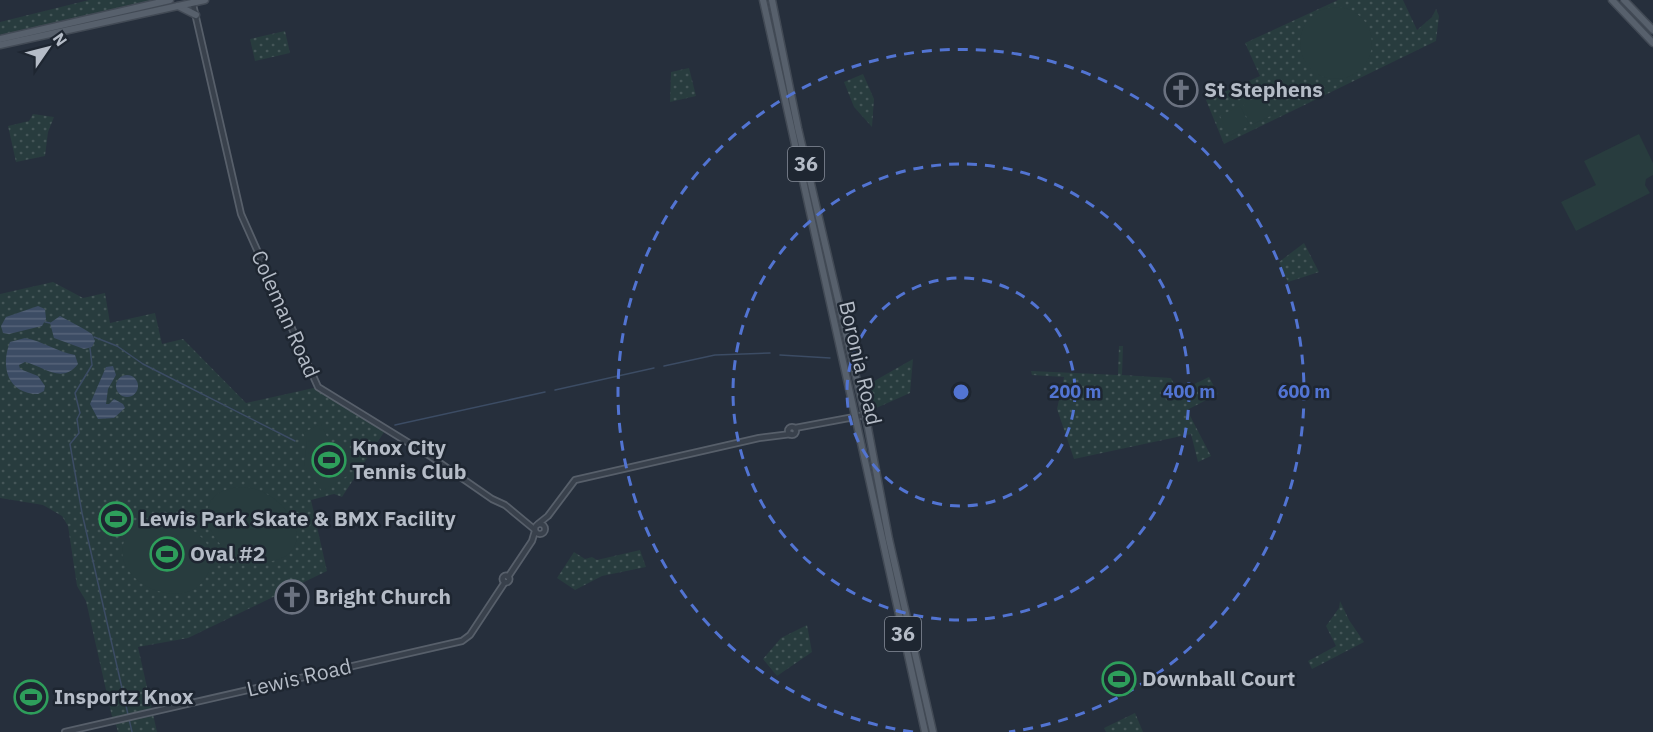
<svg xmlns="http://www.w3.org/2000/svg" width="1653" height="732" font-family="'IBM Plex Sans',sans-serif">
<style>
.grass{fill:url(#grass-dots)}
.garden{fill:#283c3e}
.water{fill:url(#water-rules)}
.lines{fill:none;stroke-linecap:round;stroke-linejoin:round}
.stream{stroke:#3c4c64;stroke-width:1.5}
.tertiary-casing{stroke:#575f6a;stroke-width:8}
.primary-casing{stroke:#424a55;stroke-width:9}
.tertiary{stroke:#39414c;stroke-width:4.5}
.primary{stroke:#57606c;stroke-width:6}
.ring{fill:none;stroke:#5274d2;stroke-width:3;stroke-dasharray:10 8}
.labels{text-anchor:middle;stroke-width:5;stroke-linejoin:round;paint-order:stroke}
.shield{fill:#1e2631;stroke:#888f9a;stroke-width:1.5}
.shield-label{font-size:20px;font-weight:bold;fill:#b5bcc7}
.poi-label{font-size:21px;font-weight:bold;fill:#b5bcc7;stroke:#1e2631;text-anchor:start}
.street-label{font-size:21px;fill:#b5bcc7;stroke:#1e2631}
.centre{fill:#5274d2;stroke:#1e2631;stroke-width:3}
.ring-label{font-size:18px;text-anchor:middle;font-weight:bold;fill:#5274d2;stroke:#1e2631;stroke-width:5;stroke-linejoin:round;paint-order:stroke}
</style>
<defs>
<pattern id="grass-dots" width="8" height="8" patternUnits="userSpaceOnUse" patternTransform="scale(1.5)"><rect width="8" height="8" fill="#283c3e"/><path d="M2 2h.1M6 6h.1" fill="none" stroke="#455658" stroke-width="1.8" stroke-linecap="round"/></pattern>
<pattern id="water-rules" width="6" height="5" patternUnits="userSpaceOnUse" patternTransform="scale(1.5)"><rect width="6" height="5" fill="#3c4c64"/><path d="M0 2.5h6" fill="none" stroke="#566479"/></pattern>
</defs>
<rect width="100%" height="100%" fill="#262f3c"/>
<g class="grass">
<path d="M89,0h80l-169,39v-17z"/>
<path d="M1338,0h65l14,30 15,-13 4,-8 3,7 -3,25 -212,103 -18,-44 54,-24 -15,-33z"/>
<path d="M285,31l5,22 -35,8 -5,-22z"/>
<path d="M689,68l7,28 -26,6 1,-30z"/>
<path d="M863,74l11,25 -2,28 -18,-20 -10,-25z"/>
<path d="M33,114l21,3 -6,15 -3,24 -29,6 -8,-36 21,-5z"/>
<path d="M1304,243l15,29 -31,10 -9,-20z"/>
<path d="M53,282l30,16 22,-5 5,30 45,-10 7,31 21,-5 63,64 72,-16 68,42 -44,68 -8,-3 -23,6 16,71 -139,67 -50,9 19,85h-39l-3,-11h-2l-27,-120 -9,-15 -9,-60 -6,-10 -19,-11 -43,-7v-204z"/>
<path d="M1119,346h4l-1,29 49,3 7,14 31,-15 9,17 -31,16 24,46 -13,6 -7,-28 -117,25 -17,-50 7,-32 -32,-2 -1,-4 87,4z"/>
<path d="M913,359l-3,34 -36,16 -5,-25z"/>
<path d="M640,550l6,17 -44,9 -27,14 -18,-12 17,-26 11,7 7,-2 5,3z"/>
<path d="M1340,601l9,19 15,22 -52,27 -4,-8 28,-15 -10,-20 13,-18z"/>
<path d="M807,625l5,27 -35,24 -14,-17 18,-21z"/>
<path d="M1135,713l8,19h-37l-2,-4z"/>
</g>
<g class="garden">
<circle cx="1336" cy="43" r="36"/>
<path d="M1263,94l10,21 -20,9 -10,-20z"/>
<path d="M1240,106l10,19 -20,11 -10,-20z"/>
<path d="M1639,134l14,29v12l-7,4 -1,6 5,8 -74,38 -15,-29 35,-17 -12,-24z"/>
<path d="M321,424l10,21 9,-5 15,22 -12,9 4,5 -25,15 -18,-26 3,-24 -4,-8z"/>
<path d="M244,487c46,3 81,71 20,75 -53,4 -86,-74 -20,-75z"/>
<path d="M115,501l3,6 10,-1 -2,15 -9,8 -1,8 -14,2v-8l5,-5 -3,-4 4,-6 -4,-7z"/>
<path d="M156,517c24,4 63,20 54,50 -15,57 -114,12 -81,-35 7,-9 15,-14 27,-15z"/>
</g>
<g class="water">
<path d="M38,306l7,3 1,10 -4,7 -33,8 -6,-1 -2,-7 5,-9z"/>
<path d="M60,316l24,13 8,5 3,7 -3,6 -8,2 -30,-11 -4,-15z"/>
<path d="M25,338c18,3 32,14 50,17l3,9c-16,21 -35,2 -53,-2l-6,3 1,4 18,7 7,10 -1,5 -6,3c-30,0 -38,-27 -28,-52z"/>
<path d="M113,366l3,9 -8,14 -2,15h3l5,-5 9,5 2,4 -11,10 -16,1 -8,-15 16,-37z"/>
<circle cx="127" cy="386" r="11"/>
</g>
<g class="lines">
<g class="stream">
<path d="M45,322l5,1"/>
<path d="M94,337l23,9 26,18 152,77"/>
<path d="M90,348l2,17 -17,28 5,20 -3,6 2,14 -9,11 12,69 50,219"/>
<path d="M780,355l50,3"/>
<path d="M664,366l51,-11 55,-2"/>
<path d="M555,390l99,-22"/>
<path d="M395,425l150,-33"/>
</g>
<g class="tertiary-casing">
<g id="tertiary">
<path d="M192,0l49,214 77,173 112,69 62,43 13,6 29,24"/>
<circle cx="792" cy="431" r="4"/>
<path d="M795,428l70,-13"/>
<circle cx="540" cy="529" r="5"/>
<path d="M538,524l10,-8 27,-36 184,-42 32,-4"/>
<circle cx="506" cy="579" r="3.5"/>
<path d="M508,577l24,-36 3,-10"/>
<path d="M65,732l397,-91 8,-6 35,-53"/>
</g>
</g>
<g class="primary-casing">
<g id="primary">
<path d="M763,0l162,732"/>
<path d="M772,0l26,128 70,300 21,111 44,193"/>
<path d="M1612,0l41,43"/>
<path d="M1624,0l29,30"/>
<path d="M178,6l18,9"/>
<path d="M0,39l170,-39"/>
<path d="M0,45l205,-45"/>
</g>
</g>
<use href="#tertiary" class="tertiary"/>
<use href="#primary" class="primary"/>
</g>
<g class="ring">
<circle cx="961" cy="392" r="114"/>
<circle cx="961" cy="392" r="228"/>
<path d="M913 732A343 343 0 1 1 1009 732"/>
</g>
<defs>
<g id="church-ring" transform="scale(1.725)"><circle r="9.5" fill="#1e2631" stroke="#6b7280" stroke-width="1.5"/><path d="M-1.2-6h2.4v3.5h3.3v2.4h-3.3V6h-2.4V-.1h-3.3v-2.4h3.3Z" fill="#6b7280"/></g>
<g id="stadium-ring" transform="scale(1.725)"><circle r="9.5" fill="#1e2631" stroke="#2e9e5b" stroke-width="1.5"/><path d="M0-5a6.5 5 0 1 0 0 10a6.5 5 0 1 0 0-10ZM-3.5-1.8h7v3.6h-7Z" fill="#2e9e5b"/></g>
</defs>
<g fill-rule="evenodd">
<use href="#church-ring" x="1181" y="90"/>
<use href="#stadium-ring" x="329" y="460"/>
<use href="#stadium-ring" x="116" y="519"/>
<use href="#stadium-ring" x="167" y="554"/>
<use href="#church-ring" x="292" y="597"/>
<use href="#stadium-ring" x="1119" y="679"/>
<use href="#stadium-ring" x="31" y="697"/>
</g>
<g class="labels">
<g class="shield">
<rect x="788" y="147" width="36" height="34" rx="4.5"/>
<rect x="885" y="617" width="36" height="34" rx="4.5"/>
</g>
<g class="shield-label">
<text x="806" y="171">36</text>
<text x="903" y="641">36</text>
</g>
<g class="poi-label">
<text x="1204" y="97">St Stephens</text>
<text x="352" y="455">Knox City<tspan x="352" dy="24">Tennis Club</tspan></text>
<text x="139" y="526">Lewis Park Skate &amp; BMX Facility</text>
<text x="190" y="561">Oval #2</text>
<text x="315" y="604">Bright Church</text>
<text x="1142" y="686">Downball Court</text>
<text x="54" y="704">Insportz Knox</text>
</g>
<g class="street-label">
<text transform="translate(285 314) rotate(66)" y="7">Coleman Road</text>
<text transform="translate(860 363) rotate(77)" y="7">Boronia Road</text>
<text transform="translate(299 678) rotate(-13)" y="7">Lewis Road</text>
</g>
</g>
<circle cx="961" cy="392" r="9" class="centre"/>
<g class="ring-label">
<text x="1075" y="398">200 m</text>
<text x="1189" y="398">400 m</text>
<text x="1304" y="398">600 m</text>
</g>
<g transform="translate(48 48) rotate(55)" stroke="#1e2631" stroke-width="4.5" paint-order="stroke">
<path d="M0-4.5L10 22L0 15L-10 22Z" fill="#b5bcc7"/>
<text y="-9" font-size="16" font-weight="bold" text-anchor="middle" fill="#b5bcc7">N</text>
</g>
</svg>
